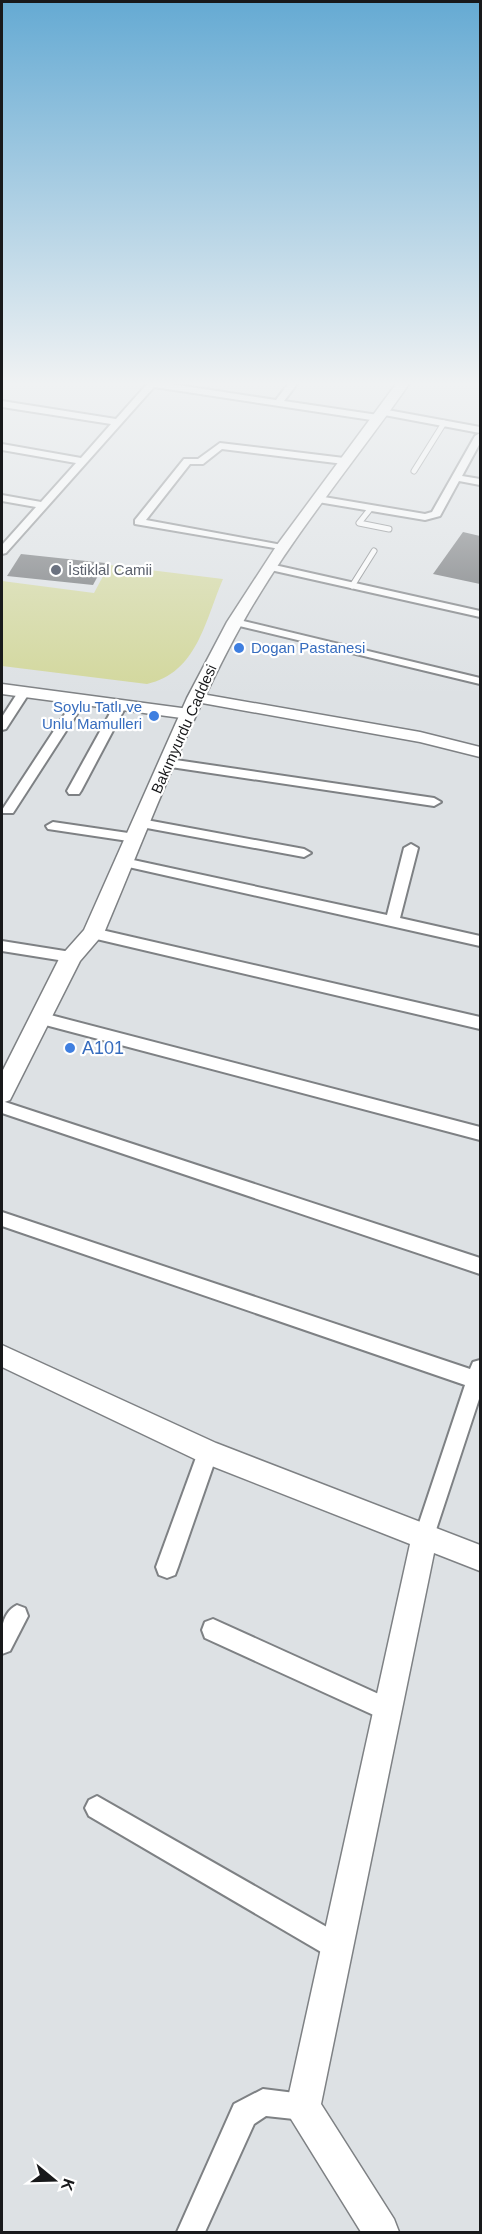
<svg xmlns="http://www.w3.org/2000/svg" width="482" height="2234" font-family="Arial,sans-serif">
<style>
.green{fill:#d2d79b}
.building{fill:#6d7073}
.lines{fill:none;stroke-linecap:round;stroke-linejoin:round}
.service-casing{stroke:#7e8184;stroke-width:7}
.minor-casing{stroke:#7e8184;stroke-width:4}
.tertiary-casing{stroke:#7e8184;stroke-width:3}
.secondary-casing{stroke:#7e8184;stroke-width:3}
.service{stroke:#fff;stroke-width:5}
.minor{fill:#fff;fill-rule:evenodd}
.tertiary{fill:#fff;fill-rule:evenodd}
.secondary{fill:#fff;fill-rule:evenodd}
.worship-dot{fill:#6b7280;stroke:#fff;stroke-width:2}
.shop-dot{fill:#3f7fe0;stroke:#fff;stroke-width:2}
.labels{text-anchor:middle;stroke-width:4.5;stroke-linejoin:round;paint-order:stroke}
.far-worship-label{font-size:15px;fill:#5b616d;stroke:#fff;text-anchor:start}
.far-shop-label{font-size:15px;fill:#366cbe;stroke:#fff;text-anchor:start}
.far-street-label{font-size:15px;fill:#18191b;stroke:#fff}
.shop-label{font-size:18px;fill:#366cbe;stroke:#fff;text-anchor:start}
</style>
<rect width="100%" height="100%" fill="#dde1e4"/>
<path class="green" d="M109,565l114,14c-18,42 -26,94 -76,105l-145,-18v-85l92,12z"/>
<g class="building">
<path d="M463,532l17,4v48l-47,-10z"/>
<path d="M21,554l84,9 -12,22 -86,-9z"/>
</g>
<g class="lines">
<g class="service-casing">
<g id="service">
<path d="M414,471l30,-48"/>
<path d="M371,508l-12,15 30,6"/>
<path d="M352,586l22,-35"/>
</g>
</g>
<g class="minor-casing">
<g id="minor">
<path d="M147,384h24l105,16 12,-16h9l-13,17 94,14 5,3 -5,3 -224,-34 -148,166 -4,1v-9l34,-38 -34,-6v-6l39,7 35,-39 -74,-13v-6l79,14 30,-34 -109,-17v-6l114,18z"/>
<path d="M382,409l98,18v6l-101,-19v-4z"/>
<path d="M480,433v10l-18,33 18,3v6l-21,-4 -19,35 -15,4 -107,-18 -5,-3 5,-3 107,18 7,-2 43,-76z"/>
<path d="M220,443l124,15 5,3 -5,3 -122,-15 -19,15h-13l-44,56 136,25 4,1v4l-151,-26v-4l49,-61h14z"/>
<path d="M270,564l210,47v6l-214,-48 -1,-2z"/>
<path d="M235,619l245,59v6l-249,-60v-4z"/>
<path d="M24,688l6,4 -24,37 -4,1v-13l18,-28z"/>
<path d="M80,696l6,4 -71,110 -2,3h-10l-1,-3 74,-113z"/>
<path d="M120,702l6,4 -45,85 -2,3h-10l-2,-3 47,-85z"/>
<path d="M169,759l265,39 7,4 -7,4 -270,-40 -1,-3z"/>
<path d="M141,819l163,30 7,4 -7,4 -168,-31 -2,-3 2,-3z"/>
<path d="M53,822l82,12 7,4 -7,4 -87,-13 -2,-3z"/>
<path d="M411,844l7,4 -18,70 80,18v10l-356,-80 -7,-4 7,-4 263,57 17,-67z"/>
<path d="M93,928l387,89v12l-392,-92 -2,-4 2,-4z"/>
<path d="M2,941l69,11 7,5 -7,5 -69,-11z"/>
<path d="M39,1012l441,115v13l-446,-118 -3,-4 3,-4z"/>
<path d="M2,1101l478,157v16l-478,-161z"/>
<path d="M2,1212l468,157 3,-7 7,-2v36l-48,146 -7,3 -7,-3 -3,-7 50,-150 -463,-159z"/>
<path d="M208,1443l7,2 3,7 -40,115 -3,8 -8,3 -8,-3 -3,-8 42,-115 3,-7z"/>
<path d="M17,1605l8,3 3,8 -18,35 -8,3c-2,-17 -2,-41 15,-49z"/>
<path d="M213,1619l181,82 3,8 -3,8 -8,3 -8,-3 -173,-79 -3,-8 3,-8z"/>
<path d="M97,1796l249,142 4,9 -4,9 -9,4 -9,-4 -239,-140 -4,-8 4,-8z"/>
<path d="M263,2089l40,5 10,3 3,10 -3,10 -10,3 -37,-4 -12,8 -49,108h-28l57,-128z"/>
</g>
</g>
<g class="tertiary-casing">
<g id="tertiary">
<path d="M2,684l187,25 8,5 -8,5 -187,-25z"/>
<path d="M196,693l224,39 60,15v10l-60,-15 -229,-41 -3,-3 3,-3z"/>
<path d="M2,1345l214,98 264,102v26l-46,-18 -113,551 73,115 5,13h-38l-70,-113 -5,-12 124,-563 -211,-83 -197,-94z"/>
</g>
</g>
<g class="secondary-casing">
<path id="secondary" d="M396,384h13c-55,79 -119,154 -166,238 -55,99 -95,207 -139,311l-24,28 -70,139 -8,3v-31l58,-115 24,-27 103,-232 40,-76 50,-77z"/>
</g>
<use href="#service" class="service"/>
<use href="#minor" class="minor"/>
<use href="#tertiary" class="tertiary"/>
<use href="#secondary" class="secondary"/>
</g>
<linearGradient id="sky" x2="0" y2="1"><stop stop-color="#65aad3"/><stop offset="0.55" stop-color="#f0f2f3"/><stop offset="1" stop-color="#f0f2f3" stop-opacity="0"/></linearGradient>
<rect width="482" height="697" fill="url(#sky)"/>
<circle class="worship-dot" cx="56" cy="570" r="6"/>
<g class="shop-dot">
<circle cx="239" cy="648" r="6"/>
<circle cx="154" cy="716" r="6"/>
<circle cx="70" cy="1048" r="6"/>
</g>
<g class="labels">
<g class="far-worship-label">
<text x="68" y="575">İstiklal Camii</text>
</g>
<g class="far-shop-label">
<text x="251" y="653">Dogan Pastanesi</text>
<text x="142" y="712" text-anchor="end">Soylu Tatlı ve<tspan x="142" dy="17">Unlu Mamulleri</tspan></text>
</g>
<g class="far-street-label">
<text transform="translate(184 729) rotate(-66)" y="5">Bakımyurdu Caddesi</text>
</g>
<g class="shop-label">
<text x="82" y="1054">A101</text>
</g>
</g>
<rect width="482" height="2234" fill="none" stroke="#18191b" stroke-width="6"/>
<g transform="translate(54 2180) rotate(109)" stroke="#ffffff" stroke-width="4.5" paint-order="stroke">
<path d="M0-4.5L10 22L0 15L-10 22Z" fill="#18191b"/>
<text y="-9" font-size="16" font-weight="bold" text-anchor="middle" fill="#18191b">K</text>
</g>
</svg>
